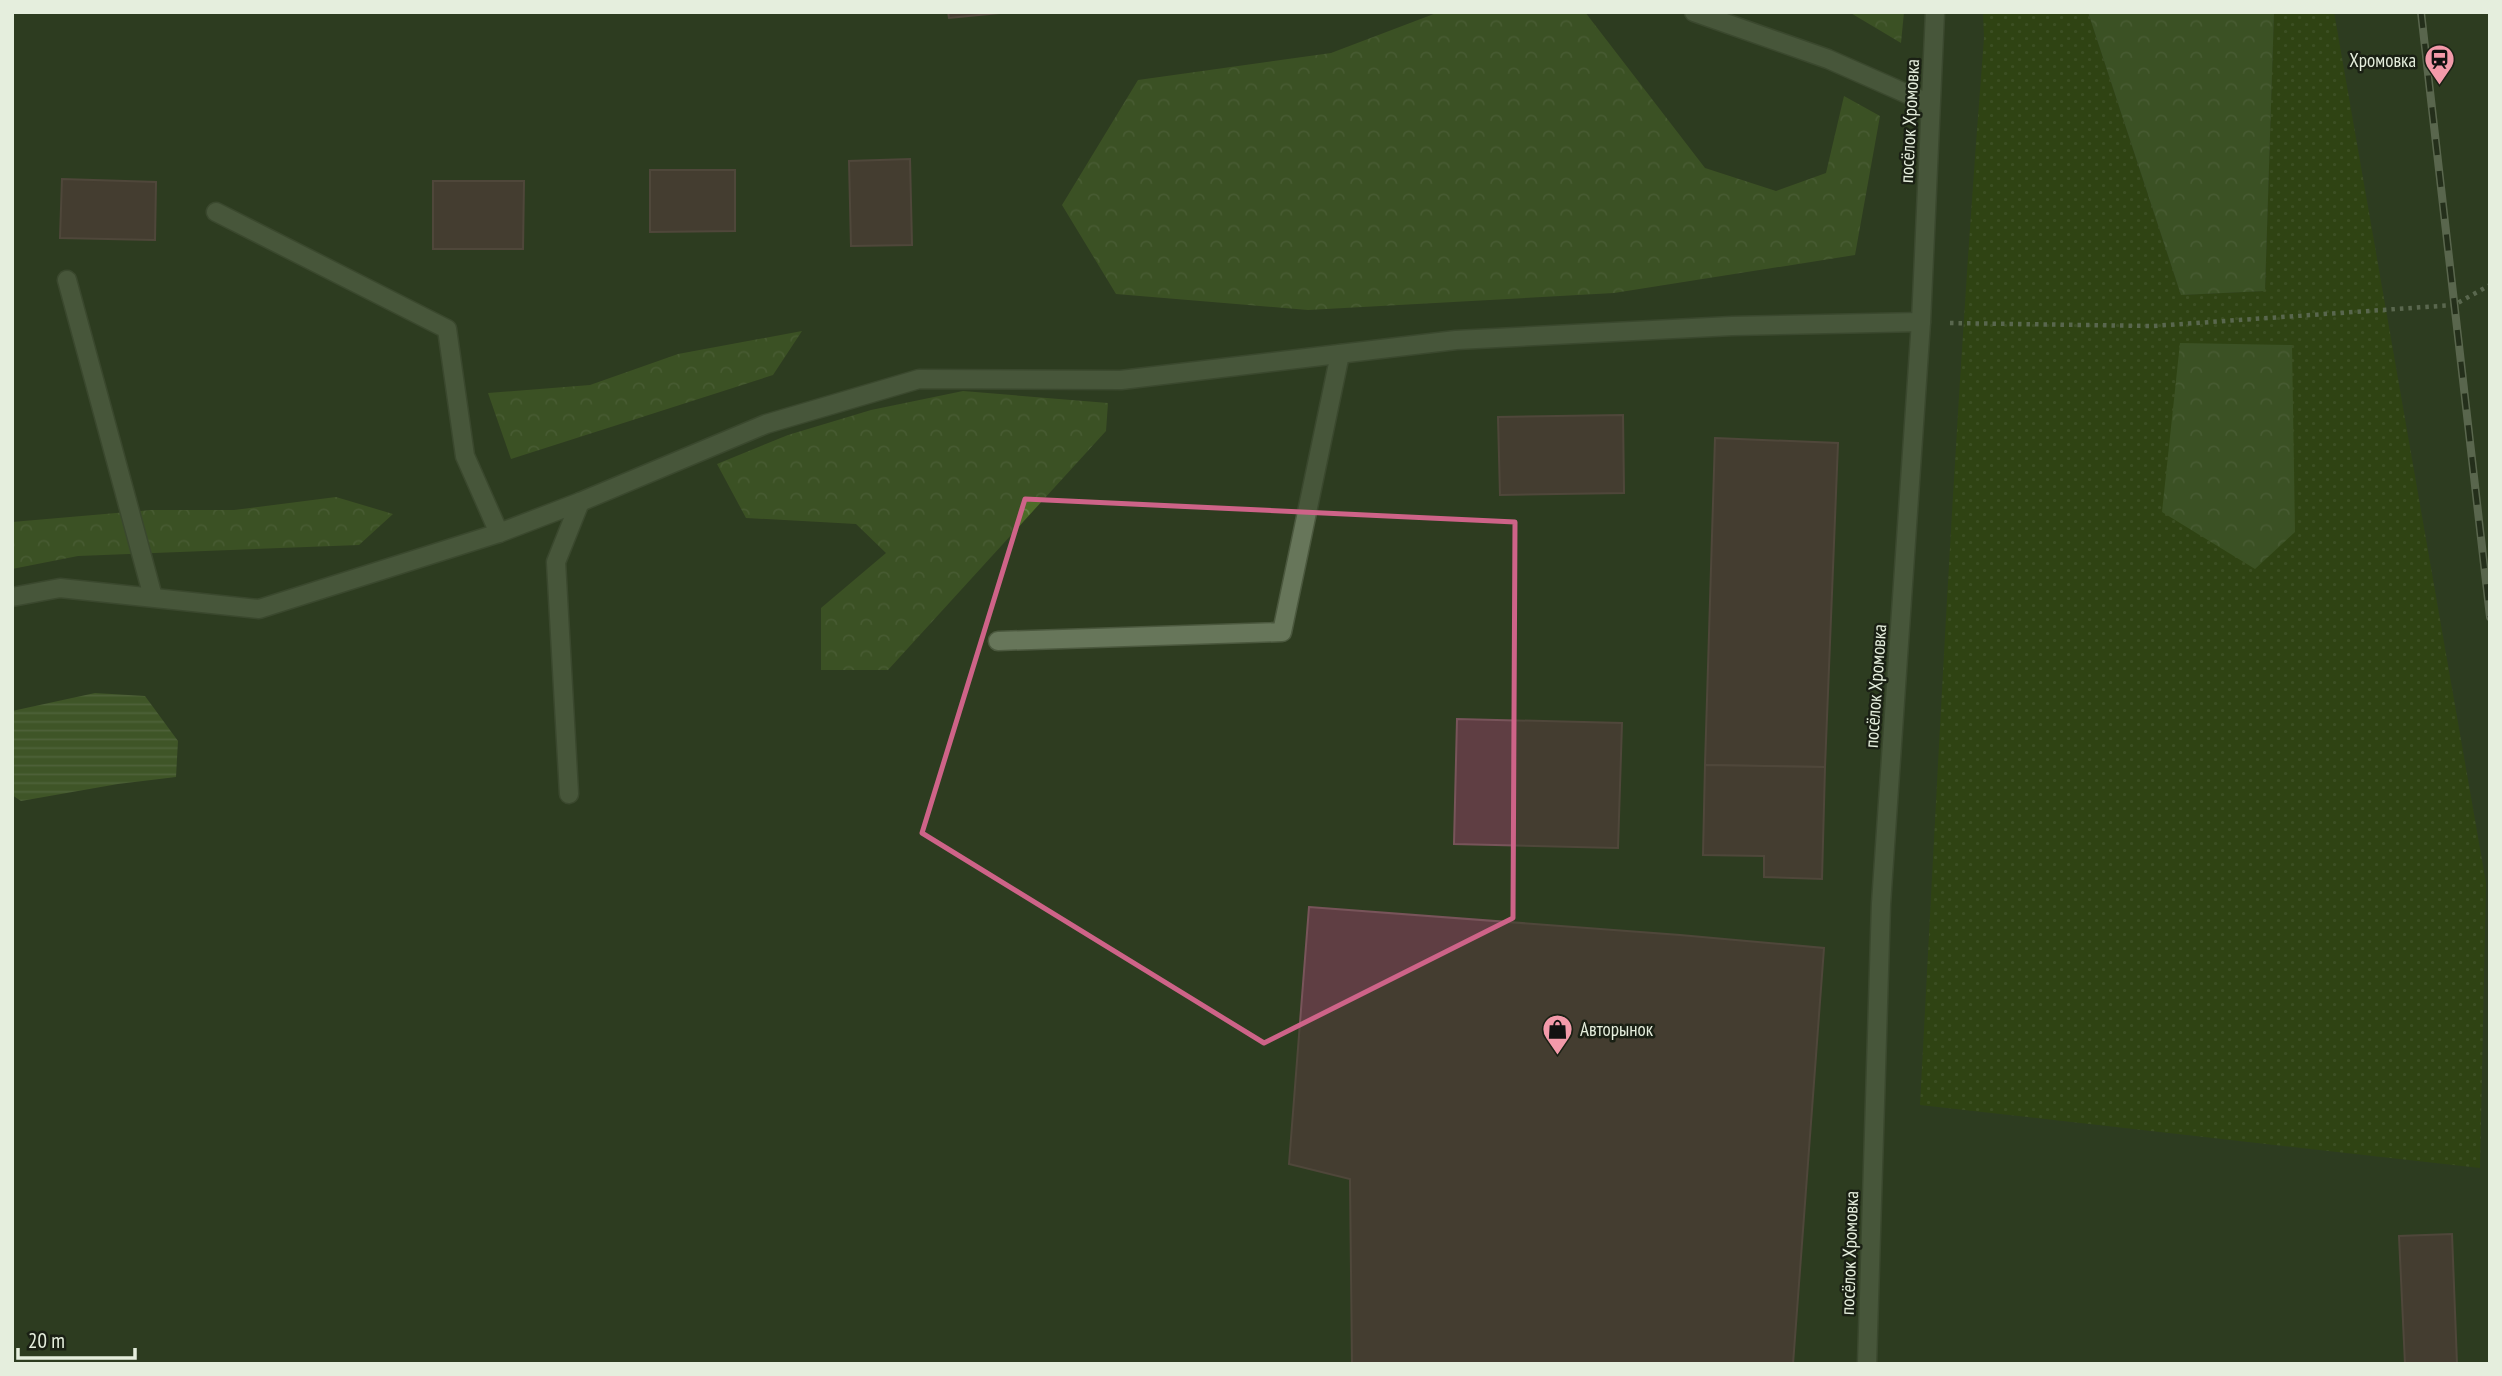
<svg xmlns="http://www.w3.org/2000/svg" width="2502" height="1376" viewBox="0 0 2502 1376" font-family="'PT Sans Narrow',sans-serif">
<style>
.grass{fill:url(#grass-dots)}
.forest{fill:url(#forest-crowns)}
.water{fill:url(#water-rules)}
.building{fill:#5f3e43;stroke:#78545a;stroke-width:2}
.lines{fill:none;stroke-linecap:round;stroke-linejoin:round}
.minor-casing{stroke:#4b583e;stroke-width:21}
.path{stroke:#8f9b85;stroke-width:4.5;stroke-dasharray:3.5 5;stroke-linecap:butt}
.minor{stroke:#67765a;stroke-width:18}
.rail-casing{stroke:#8e9983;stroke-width:8}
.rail{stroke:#1a2014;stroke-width:5;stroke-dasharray:16;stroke-linecap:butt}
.marked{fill:none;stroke:#ce6388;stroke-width:5;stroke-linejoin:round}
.labels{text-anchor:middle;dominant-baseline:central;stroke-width:5;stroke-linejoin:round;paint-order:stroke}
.poi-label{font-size:19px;fill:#e5eedd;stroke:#1a2014;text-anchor:end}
.street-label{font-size:19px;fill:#e5eedd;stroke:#1a2014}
</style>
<defs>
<pattern id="grass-dots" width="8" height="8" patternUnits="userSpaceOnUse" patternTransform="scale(1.75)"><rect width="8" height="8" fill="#314d03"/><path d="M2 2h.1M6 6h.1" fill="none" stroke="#4f6727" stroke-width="1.8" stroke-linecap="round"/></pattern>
<pattern id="forest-crowns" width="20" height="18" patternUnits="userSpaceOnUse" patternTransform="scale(1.75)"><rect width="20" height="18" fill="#4d6b28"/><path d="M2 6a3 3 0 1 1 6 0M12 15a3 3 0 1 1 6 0" fill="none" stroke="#668047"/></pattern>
<pattern id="water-rules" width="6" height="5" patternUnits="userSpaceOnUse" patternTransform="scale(1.75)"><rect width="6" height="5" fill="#557430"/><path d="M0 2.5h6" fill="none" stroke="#758f57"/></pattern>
</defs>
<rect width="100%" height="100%" fill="#2e3c20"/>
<path class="grass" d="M1983,12H2088L2181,295L2265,291L2274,12H2334L2486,883L2480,1168L1920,1105C1939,749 1956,393 1984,38Z"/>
<g class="forest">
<polygon points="1439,12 1585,12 1705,168 1776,191 1826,173 1844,96 1880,116 1855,255 1614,293 1308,310 1116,294 1062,205 1138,80 1331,53"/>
<polygon points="1849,12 1904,12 1901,43"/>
<polygon points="2088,12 2274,12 2265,291 2181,295"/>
<polygon points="802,331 773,375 511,459 488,393 590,385 678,354"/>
<polygon points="2180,343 2292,345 2295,532 2255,569 2162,512"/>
<polygon points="963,391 1108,403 1106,431 888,670 821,670 821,608 886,553 856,524 746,518 717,464 788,435 871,410"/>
<polygon points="336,497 393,514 359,545 78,556 12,569 12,522 151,510 234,510"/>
</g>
<polygon class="water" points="95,693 145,696 178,741 176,777 118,784 21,801 12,795 12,711"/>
<g class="building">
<polygon points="948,12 1010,12 949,18"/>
<polygon points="910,159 912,245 851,246 849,161"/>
<polygon points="650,170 735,170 735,231 650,232"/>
<polygon points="62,179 156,182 155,240 60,238"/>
<polygon points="433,181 524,181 523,249 433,249"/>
<polygon points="1623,415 1624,493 1500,495 1498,417"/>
<polygon points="1715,438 1838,443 1825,767 1705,765"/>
<polygon points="1457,719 1622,723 1618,848 1454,844"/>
<polygon points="1705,765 1825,767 1822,879 1764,877 1764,856 1703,855"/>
<polygon points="1309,907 1680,935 1824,948 1793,1364 1352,1364 1350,1179 1289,1164"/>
<polygon points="2452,1234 2457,1364 2405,1364 2399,1236"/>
</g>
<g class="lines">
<defs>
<g id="minor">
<polyline points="1694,12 1828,59 1930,104"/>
<polyline points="216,212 447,329 465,456 499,533"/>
<polyline points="67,280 153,597"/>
<polyline points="12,597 60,588 259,609 499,533 580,502 766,424 919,379 1121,380 1456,340 1732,326 1921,322"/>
<polyline points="998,641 1282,632 1340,354"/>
<polyline points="569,794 556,562 580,502"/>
<polyline points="1867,1364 1881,904 1921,322 1935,12"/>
</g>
</defs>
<use href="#minor" class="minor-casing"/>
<polyline class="path" points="1950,323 2153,326 2454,305 2490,285"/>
<use href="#minor" class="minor"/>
<defs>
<polyline id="rail" points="2421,12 2490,617"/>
</defs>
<use href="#rail" class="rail-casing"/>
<use href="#rail" class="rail"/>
</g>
<path d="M0 0H2502V1376H0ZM1025,499L1515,522L1513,918L1264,1043L922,833Z" fill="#2e3c20" fill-opacity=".55" fill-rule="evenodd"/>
<path class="marked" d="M1025,499L1515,522L1513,918L1264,1043L922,833Z"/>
<defs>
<symbol id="station-pin" viewBox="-11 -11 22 30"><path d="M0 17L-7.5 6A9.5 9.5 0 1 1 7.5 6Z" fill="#f39aaa" stroke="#1a2014"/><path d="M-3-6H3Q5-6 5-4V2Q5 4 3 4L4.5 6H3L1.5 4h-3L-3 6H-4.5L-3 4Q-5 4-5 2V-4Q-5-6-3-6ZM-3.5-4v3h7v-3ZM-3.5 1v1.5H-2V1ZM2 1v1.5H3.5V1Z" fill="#111"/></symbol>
<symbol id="shop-pin" viewBox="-11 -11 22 30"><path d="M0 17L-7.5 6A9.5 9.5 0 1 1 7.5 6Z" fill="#f39aaa" stroke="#1a2014"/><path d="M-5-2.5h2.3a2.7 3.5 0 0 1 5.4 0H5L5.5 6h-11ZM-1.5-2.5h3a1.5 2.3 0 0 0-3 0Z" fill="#111"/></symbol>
</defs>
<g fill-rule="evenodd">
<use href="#station-pin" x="2422" y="42" width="35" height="47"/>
<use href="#shop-pin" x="1540" y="1012" width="35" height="47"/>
</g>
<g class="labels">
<g class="poi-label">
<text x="2416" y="60">Хромовка</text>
<text x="1580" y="1029" text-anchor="start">Авторынок</text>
</g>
<g class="street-label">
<text transform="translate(1909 121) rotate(-87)">посёлок Хромовка</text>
<text transform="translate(1875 686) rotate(-86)">посёлок Хромовка</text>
<text transform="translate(1849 1253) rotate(-88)">посёлок Хромовка</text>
</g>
</g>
<rect width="2502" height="1376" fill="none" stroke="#e5eedd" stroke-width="28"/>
<path d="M18 1348v10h117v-10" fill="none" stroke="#e5eedd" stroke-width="3.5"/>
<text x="28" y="1348" font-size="21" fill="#e5eedd" stroke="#1a2014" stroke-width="5" paint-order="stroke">20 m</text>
</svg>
